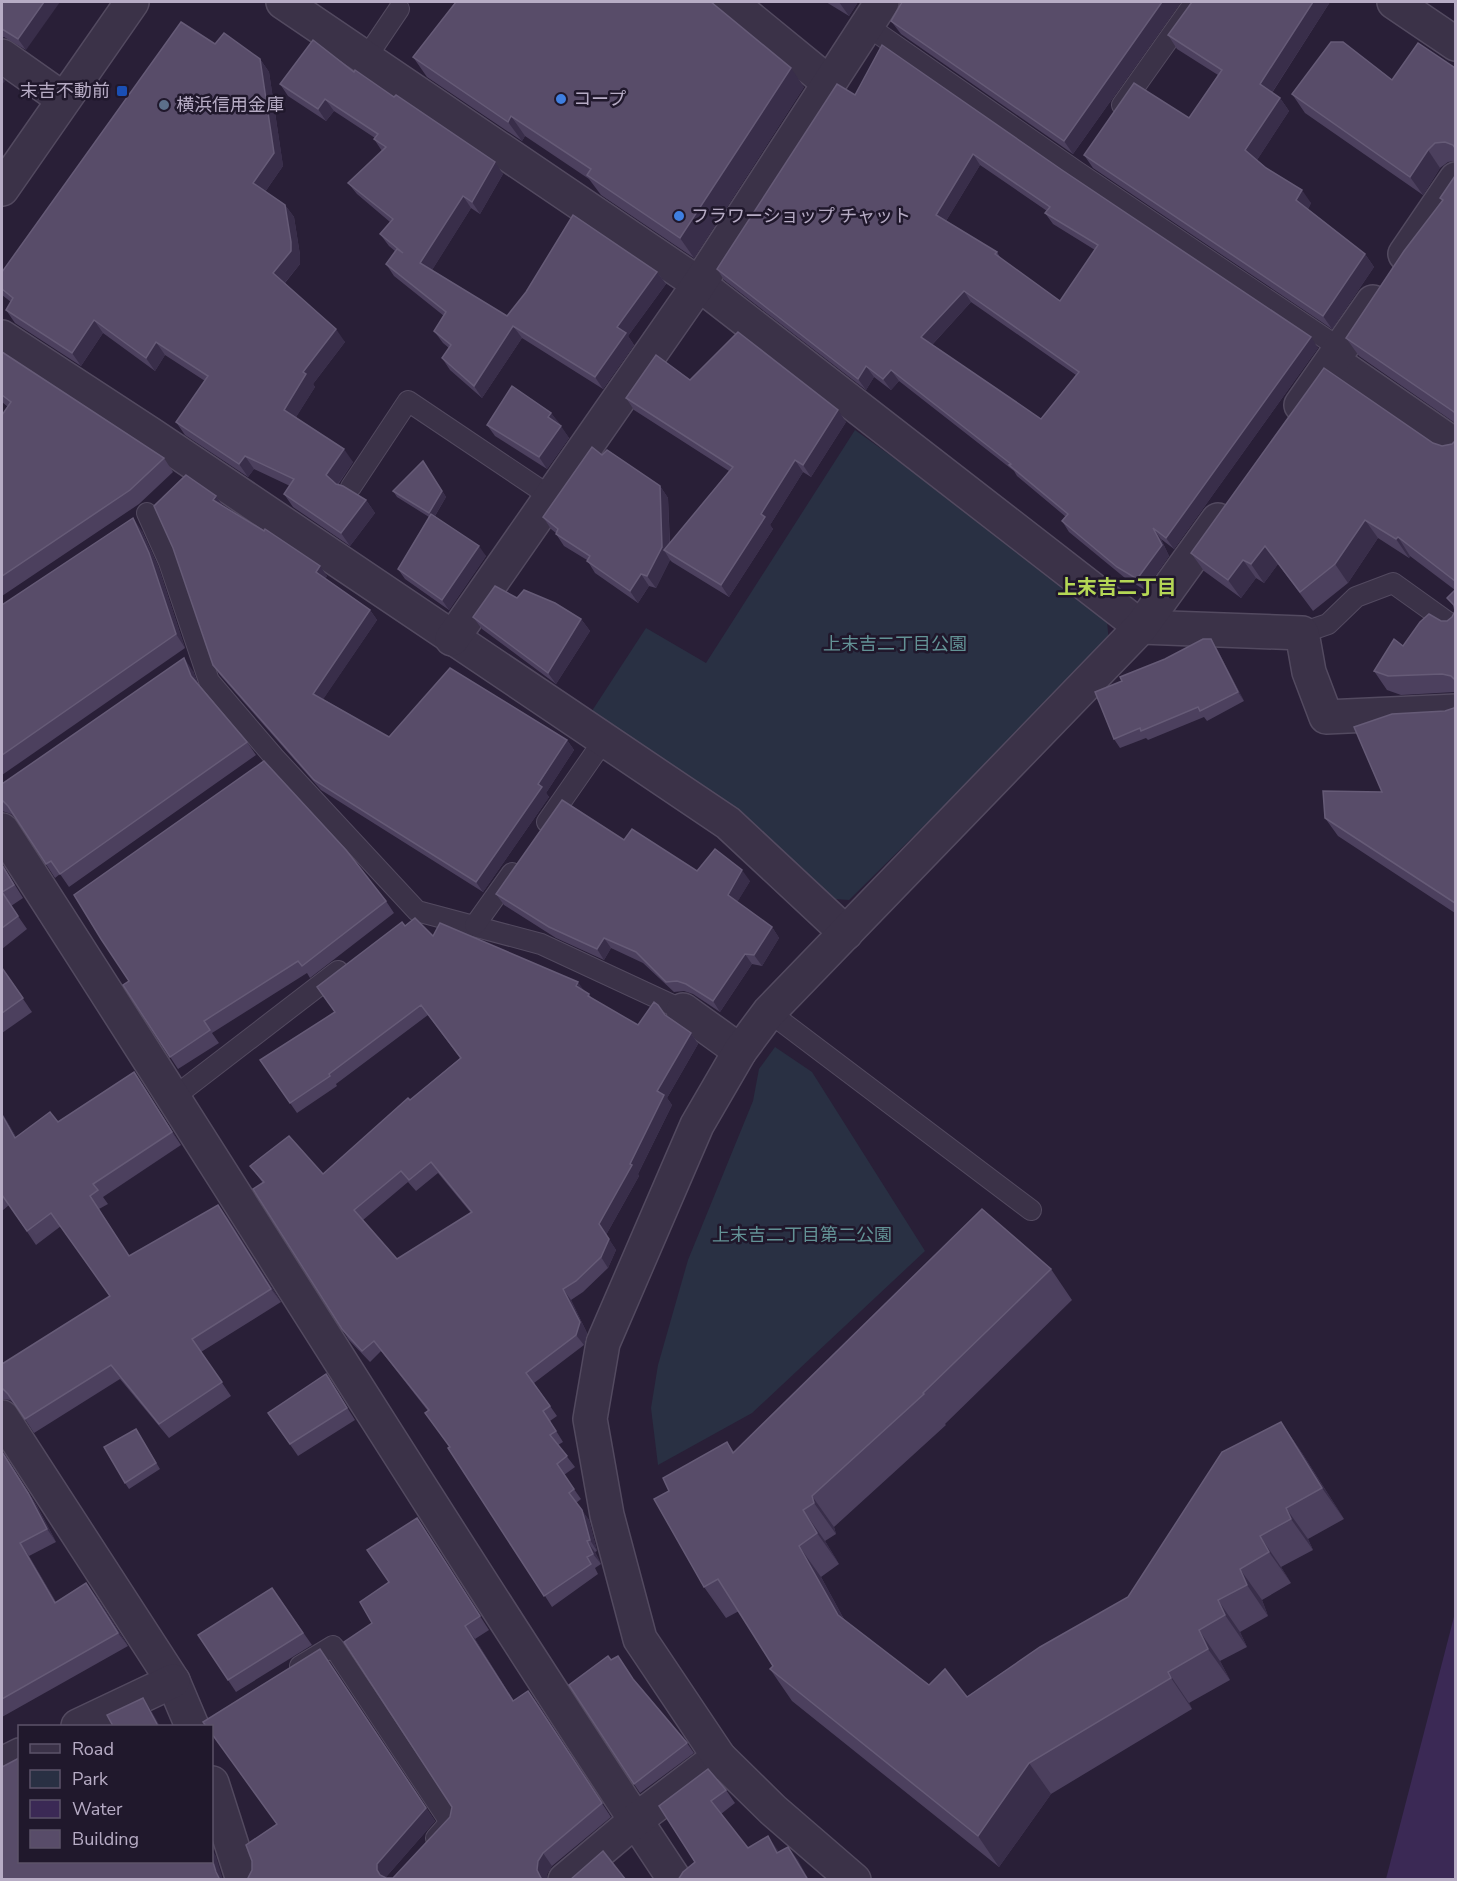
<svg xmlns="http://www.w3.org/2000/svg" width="1457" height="1881" viewBox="0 0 1457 1881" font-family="'Nunito Sans','Noto Sans JP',sans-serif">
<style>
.green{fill:#293043}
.water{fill:#3b2955}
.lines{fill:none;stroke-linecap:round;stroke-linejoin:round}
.service-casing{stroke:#534a60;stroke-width:22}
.minor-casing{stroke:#534a60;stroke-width:36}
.tertiary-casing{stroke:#534a60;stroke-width:36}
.service{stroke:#3b3248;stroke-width:20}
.minor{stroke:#3b3248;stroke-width:33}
.tertiary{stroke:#3b3248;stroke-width:33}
.wall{fill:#4c405e;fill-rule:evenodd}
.shaded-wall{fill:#392e4a}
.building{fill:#584c69;stroke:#665b77;stroke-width:1.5;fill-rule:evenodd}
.transit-dot{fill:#1a4fb4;stroke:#20182c;stroke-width:2}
.shop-dot{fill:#3f7fe0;stroke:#20182c;stroke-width:2}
.service-dot{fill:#5c6f8a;stroke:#20182c;stroke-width:2}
.labels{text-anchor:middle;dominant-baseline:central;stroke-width:5;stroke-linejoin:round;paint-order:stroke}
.poi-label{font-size:18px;fill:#b7acc5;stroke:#20182c;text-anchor:start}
.park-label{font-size:18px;fill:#639396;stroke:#20182c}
.neighbourhood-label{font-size:20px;font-weight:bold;fill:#b5d755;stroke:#20182c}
</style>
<rect width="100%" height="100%" fill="#291f37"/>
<g class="green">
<polygon points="855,430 1106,610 1109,643 849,900 821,898 590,714 646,628 706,663"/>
<polygon points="775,1047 812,1072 925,1251 752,1413 658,1465 651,1408 658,1365 688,1260 753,1101 759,1069"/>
</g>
<polygon class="water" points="1455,1613 1455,1879 1386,1879"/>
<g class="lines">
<defs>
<g id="service">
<polyline points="866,25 1076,171 1341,349"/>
<polyline points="366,58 399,9"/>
<polyline points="1122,105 1195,2"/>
<polyline points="351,487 408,401 551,497"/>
<polyline points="147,513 169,562 209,681 274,757 417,911 541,944 683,1010"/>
<polyline points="1302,633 1328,624 1356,597 1393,583 1456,628"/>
<polyline points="547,822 604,740"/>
<polyline points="475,925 512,873"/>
<polyline points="769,1012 1031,1210"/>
<polyline points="174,1097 338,971"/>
<polyline points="300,1666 333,1646 450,1822 436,1838"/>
</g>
<g id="minor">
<polyline points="283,2 699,284 1141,627 1302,633 1309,672 1326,717 1456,711"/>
<polyline points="730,2 829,83"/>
<polyline points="1394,2 1456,44"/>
<polyline points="2,56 63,99"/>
<polyline points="1405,254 1456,179"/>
<polyline points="2,337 152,435 728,823 846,933"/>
<polyline points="1333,361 1456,446"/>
<polyline points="1301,405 1373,302"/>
<polyline points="452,639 699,284 882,2"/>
<path d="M2,830C228,1179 445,1533 675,1880"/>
<polyline points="683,1010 740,1051"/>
<polyline points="2,1417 173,1681 192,1726"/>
<polyline points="78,1726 173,1681"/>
<polyline points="2,1764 20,1755"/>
<polyline points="212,1783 243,1880"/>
<polyline points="565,1880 636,1820 719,1757"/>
<polyline points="854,1880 773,1810 719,1757 640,1639 607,1515 590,1419 603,1343 697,1125 740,1051 769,1012 1141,627 1218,520"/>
</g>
<polyline id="tertiary" points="2,189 132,2"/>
</defs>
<use href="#service" class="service-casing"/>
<use href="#minor" class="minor-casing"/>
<use href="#tertiary" class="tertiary-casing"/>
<use href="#service" class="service"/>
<use href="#minor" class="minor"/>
<use href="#tertiary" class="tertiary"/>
</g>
<g class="wall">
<polygon points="2,2 26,50 4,37 2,38"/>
<polygon points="826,2 858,2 849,16"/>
<polygon points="1181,2 1073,154 901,34 891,21"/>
<polygon points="1192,2 1330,2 1272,93 1280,98 1289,111 1257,160 1311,203 1308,209 1365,254 1374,267 1332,329 1093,168 1084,155 1189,118 1218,75 1177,49 1168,35"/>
<polygon points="215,44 260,59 269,72 283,166 265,192 285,205 294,217 300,255 300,264 285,283 345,342 313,384 315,387 296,417 353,462 338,485 366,500 375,513 350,546 293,507 284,494 290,486 254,469 248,477 185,435 176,422 205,381 165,355 155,371 103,333 81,366 15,323 6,310 11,302 2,295 2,272"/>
<path d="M882,45L1318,348L1174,549L1161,539L1169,556L1145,590L1125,578L1069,532L1062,521L1066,517L1017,476L1014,471L899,381L891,390L874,377L866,390L724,280L717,269L855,95ZM980,165L1047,211L1045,213L1053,224L1095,250L1060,301L1001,259L997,252L946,221ZM971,302L1076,375L1041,419L932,345Z"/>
<polygon points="413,57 804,87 694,258 601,195 589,179 525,136 522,141 427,77"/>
<polygon points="1455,68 1455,161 1448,162 1440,168 1423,195 1305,113 1292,94 1392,80"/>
<polygon points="354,72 503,174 480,214 471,208 432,270 507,316 657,272 666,284 628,336 634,345 603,389 522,338 482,398 450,370 442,358 449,348 443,343 434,331 444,316 394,276 386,264 395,251 389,246 380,234 390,222 357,194 348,183 382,151 374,139 375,138 334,111 326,121 288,96 280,84"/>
<polygon points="1455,176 1455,423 1359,356 1346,338 1442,200 1440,198"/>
<polygon points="2,352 164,458 173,472 139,504 2,596 2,415 8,407 2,402"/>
<polygon points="690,380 846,422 811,477 803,472 770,525 773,529 729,597 672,562 670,560 656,588 649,586 638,603 595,573 587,560 564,546 556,534 556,533 551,529 543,517 602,455 660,486 668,498 670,543 729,471 634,410 626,398"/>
<polygon points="551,413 569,438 547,469 495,436 487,425"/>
<polygon points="1455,441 1455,590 1410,556 1409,558 1378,538 1348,583 1313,611 1278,564 1264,583 1256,578 1241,598 1204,571 1191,553 1433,443 1442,446 1452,444"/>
<polygon points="427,467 446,497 435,516 486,556 449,610 405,579 398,569 429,517 397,497 393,491"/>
<polygon points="216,496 223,506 327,576 325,579 370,610 377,620 323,699 389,737 567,740 574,750 546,793 549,797 483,892 321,790 220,675 213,665"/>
<polygon points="142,531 158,566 185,648 2,775 2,605"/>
<polygon points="1455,590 1455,692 1401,695 1387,690 1374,671 1403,646 1441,621 1447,621 1452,617 1455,611 1455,608 1447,598"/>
<polygon points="517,598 581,619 590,631 556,684 482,629 473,617"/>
<polygon points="1211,639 1217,649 1244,701 1207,721 1204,717 1148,740 1146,738 1120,748 1114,739 1122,681 1165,659"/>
<polygon points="193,671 198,684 247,742 256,755 69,887 60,874 55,878 16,818 11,814 2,811 2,784"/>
<polygon points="1455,706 1455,913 1338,836 1325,818 1382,792 1445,711 1454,708"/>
<polygon points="624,840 697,871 750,881 737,902 772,927 779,938 762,966 752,964 720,1012 693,994 684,991 674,992 643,963 611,948 604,960 556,938 504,905 496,894"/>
<polygon points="2,864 23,898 11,906 27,929 2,949"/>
<polygon points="386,901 394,913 310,978 307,973 212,1033 219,1043 178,1069 123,985"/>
<path d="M405,926L585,992L589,994L592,999L638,1025L666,1015L691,1033L698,1044L667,1098L672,1105L638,1174L639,1176L606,1235L616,1250L608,1268L583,1292L571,1300L587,1333L584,1345L534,1383L557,1416L550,1421L563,1442L558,1445L575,1467L564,1475L581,1499L576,1503L589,1520L597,1551L595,1552L601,1564L595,1568L598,1574L552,1607L450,1447L428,1411L381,1351L370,1362L349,1340L342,1329L263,1183L250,1166L323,1174L410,1100L460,1058L428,1015L336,1084L337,1086L297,1113L260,1060L335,1013ZM438,1173L471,1213L397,1259L363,1220L408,1182L416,1191Z"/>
<polygon points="2,968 32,1012 2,1033"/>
<polygon points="134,1072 181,1145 103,1197 108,1204 99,1209 129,1256 218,1205 281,1302 201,1352 231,1396 169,1438 120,1379 34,1433 16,1405 10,1400 2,1399 2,1364 110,1296 61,1226 36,1245 9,1205 2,1211 2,1113 16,1137 58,1122"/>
<polygon points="1051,1269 1072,1300 945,1424 946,1425 834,1527 836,1534 825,1541 839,1564 821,1577 845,1621 929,1685 967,1697 1128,1597 1281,1422 1302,1453 1344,1519 1308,1539 1313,1550 1281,1567 1291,1583 1262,1600 1268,1616 1240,1632 1247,1647 1220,1661 1230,1680 1189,1703 1192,1709 1051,1794 999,1867 792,1701 770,1669 773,1666 739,1611 726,1618 704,1587 669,1491 727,1442 734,1452"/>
<polygon points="326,1374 355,1420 298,1456 268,1413"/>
<polygon points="136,1429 160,1469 129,1489 125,1483"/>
<polygon points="2,1451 37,1506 56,1542 29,1556 56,1602 96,1596 128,1646 2,1717"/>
<polygon points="417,1518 489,1630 475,1639 514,1701 528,1691 611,1817 552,1866 547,1874 547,1880 247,1880 277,1824 329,1663 435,1821 386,1877 386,1878 393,1878 450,1817 452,1807 372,1623"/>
<polygon points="272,1588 312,1645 236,1692 228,1680"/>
<polygon points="611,1660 635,1681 687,1743 694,1753 640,1793 634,1784"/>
<polygon points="726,1790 735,1803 721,1814 748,1848 777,1849 778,1852 798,1860 695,1862 659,1806"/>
</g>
<g class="shaded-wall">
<polygon points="44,2 60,2 26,50 18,39"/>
<polygon points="839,2 858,2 849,16"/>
<polygon points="1162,2 1181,2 1073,154 1064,141"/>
<polygon points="1313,2 1330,2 1269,97 1260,84"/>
<polygon points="260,59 269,72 283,166 262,196 253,183"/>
<polygon points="791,68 804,87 694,258 680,238"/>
<polygon points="2,76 5,81 2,85"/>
<polygon points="1280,98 1289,111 1255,163 1245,150"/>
<polygon points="325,99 334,111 326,121 318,109"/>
<polygon points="511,116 525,136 522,141 508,122"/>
<polygon points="1428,150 1440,168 1423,195 1410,177"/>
<polygon points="973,154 980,165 943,226 936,215"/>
<polygon points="495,162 503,174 480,214 472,202"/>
<polygon points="1302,190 1311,203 1306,213 1296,200"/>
<polygon points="463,196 471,208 429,275 420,263"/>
<polygon points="285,205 294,217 300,255 300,264 282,286 273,273"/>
<polygon points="1365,254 1374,267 1332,329 1323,316"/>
<polygon points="657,272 666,284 628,336 634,345 603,389 595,377 617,327"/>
<polygon points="964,291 971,302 929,348 921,337"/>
<polygon points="94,320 103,333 81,366 72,353"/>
<polygon points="513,326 522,338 482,398 474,386"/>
<polygon points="336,329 345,342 313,384 315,387 293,422 284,410 303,372"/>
<polygon points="1311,337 1318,348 1174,549 1166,538"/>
<polygon points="156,342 165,355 155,371 146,358"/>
<polygon points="866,366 874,377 866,390 858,379"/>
<polygon points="891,370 899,381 891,390 883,379"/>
<polygon points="838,410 846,422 811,477 803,465"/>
<polygon points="551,413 560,424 556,429 548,417"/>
<polygon points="561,426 569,438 547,469 539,457"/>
<polygon points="344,449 353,462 335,488 326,475"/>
<polygon points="245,456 254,469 248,477 239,464"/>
<polygon points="795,460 803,472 770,525 773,529 729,597 721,585 761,514"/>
<polygon points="427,467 446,497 433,519 429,513"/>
<polygon points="660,486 668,498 670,554 665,551 662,547"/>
<polygon points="216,496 223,506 220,510 213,500"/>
<polygon points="366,500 375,513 350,546 341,533"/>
<polygon points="133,518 142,531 158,566 185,648 176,634"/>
<polygon points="1365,520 1378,538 1348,583 1335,564"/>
<polygon points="1153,528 1161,539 1169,556 1145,590 1137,579"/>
<polygon points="1398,537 1410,556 1409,558 1396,539"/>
<polygon points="479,546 486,556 449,610 442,600"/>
<polygon points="1265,546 1278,564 1264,583 1251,564"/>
<polygon points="662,547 670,560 656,588 647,576"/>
<polygon points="1243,560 1256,578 1241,598 1228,580"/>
<polygon points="320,566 327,576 323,582 316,572"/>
<polygon points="641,574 649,586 638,603 630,591"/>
<polygon points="370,610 377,620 320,704 313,694"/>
<polygon points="581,619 590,631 556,684 548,673"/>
<polygon points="1211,639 1217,649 1244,701 1238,692"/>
<polygon points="184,658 193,671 200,689 191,676"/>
<polygon points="567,740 574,750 546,793 549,797 483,892 476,882"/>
<polygon points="742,870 750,881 735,906 728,895"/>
<polygon points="772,927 779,938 762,966 754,955"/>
<polygon points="604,938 611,948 604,960 597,949"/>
<polygon points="745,954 752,964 720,1012 713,1001"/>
<polygon points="578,982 585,992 576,986"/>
<polygon points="691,1033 698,1044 667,1098 672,1105 638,1174 639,1176 606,1235 599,1224 630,1164 657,1091"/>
<polygon points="134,1072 143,1085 181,1145 172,1132"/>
<polygon points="2,1113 7,1121 24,1151 15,1138"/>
<polygon points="218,1205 228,1218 281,1302 271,1289"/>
<polygon points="609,1239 616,1250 608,1268 601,1257"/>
<polygon points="563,1289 571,1300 587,1333 584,1345 576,1335"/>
<polygon points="1281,1422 1302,1453 1344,1519 1322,1488"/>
<polygon points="2,1451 37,1506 56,1542 47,1529"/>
<polygon points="812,1496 834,1527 836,1534 814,1503"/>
<polygon points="1286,1508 1308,1539 1313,1550 1291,1519"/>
<polygon points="582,1510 589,1520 597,1551 590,1540"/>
<polygon points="803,1510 825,1541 839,1564 817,1533"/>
<polygon points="417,1518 426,1531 489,1630"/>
<polygon points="1260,1536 1281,1567 1291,1583 1269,1552"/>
<polygon points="587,1541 595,1552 601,1564 593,1554"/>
<polygon points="20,1543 29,1556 64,1616 55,1603"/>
<polygon points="799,1546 821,1577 859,1647 838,1615"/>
<polygon points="1240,1569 1262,1600 1268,1616 1247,1585"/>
<polygon points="86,1583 96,1596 128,1646 118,1633"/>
<polygon points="1218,1600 1240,1632 1247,1647 1225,1615"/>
<polygon points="465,1626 475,1639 522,1715 513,1701"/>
<polygon points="1199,1630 1220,1661 1230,1680 1208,1649"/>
<polygon points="329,1663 435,1821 386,1877 386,1880 383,1880 377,1870"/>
<polygon points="1168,1672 1189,1703 1192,1709 1171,1678"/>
<polygon points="528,1691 538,1704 611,1817 602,1803"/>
<polygon points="143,1698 152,1712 160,1726 158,1726"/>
<polygon points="1029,1763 1051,1794 999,1867 978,1836"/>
<polygon points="768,1836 777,1849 786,1866 777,1853"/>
<polygon points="788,1847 798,1860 809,1880 808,1880"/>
<polygon points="212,1850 216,1856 223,1880 220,1880 216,1872 212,1859"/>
<polygon points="543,1853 552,1866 547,1874 547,1880 542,1880 537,1870 538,1861"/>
</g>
<g class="building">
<polygon points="2,2 44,2 18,39 2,29"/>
<polygon points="456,2 711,2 791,68 680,238 587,175 591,169 511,116 508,122 413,57"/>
<polygon points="902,2 1162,2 1064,141 891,21"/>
<polygon points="1192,2 1313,2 1260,84 1280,98 1245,150 1266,168 1302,190 1296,200 1365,254 1323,316 1084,155 1134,83 1189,118 1222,70 1168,35"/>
<polygon points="181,22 215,44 224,33 260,59 274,153 253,183 285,205 291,242 291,251 273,273 336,329 303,372 306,374 284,410 344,449 326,475 336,484 343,486 366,500 341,533 284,494 294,479 245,456 239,464 176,422 208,376 156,342 146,358 94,320 72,353 6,310 13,298 2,289 2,272"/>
<polygon points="313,40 354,72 355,70 394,97 396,95 495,162 472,202 463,196 420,263 507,316 526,292 573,215 657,272 617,327 626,333 595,377 513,326 474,386 442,358 451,345 434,331 446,312 386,264 397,249 403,253 380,234 393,219 348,183 386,147 374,139 378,134 325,99 318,109 280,84"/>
<polygon points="1331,42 1343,42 1392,80 1418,43 1455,68 1455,148 1453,145 1445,142 1435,143 1428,150 1410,177 1292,94"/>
<path d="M882,45L1062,170L1311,337L1166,538L1153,528L1162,545L1137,579L1117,567L1062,521L1068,514L1009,465L1011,464L891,370L883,379L866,366L858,379L717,269L837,84L855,95ZM973,154L1050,207L1045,213L1098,245L1060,301L995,254L997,252L936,215ZM964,291L1079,372L1041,419L921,337Z"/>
<polygon points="1455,176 1455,414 1454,412 1346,338 1404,251 1443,200 1440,198"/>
<polygon points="738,332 838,410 803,465 795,460 761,514 765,517 721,585 664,550 733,467 626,398 656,355 690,380"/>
<polygon points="2,352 164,458 130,490 2,576 2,415 11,402 2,395"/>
<polygon points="1324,368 1433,443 1442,446 1452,444 1455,441 1455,581 1398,537 1396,539 1365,520 1335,564 1300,592 1265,546 1251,564 1243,560 1228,580 1191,553"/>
<polygon points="512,386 551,413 548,417 561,426 539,457 487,425"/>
<polygon points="592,447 602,455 607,450 660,486 662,547 647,576 641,574 630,591 587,561 590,556 556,534 558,529 543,517"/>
<polygon points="423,461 442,491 429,513 393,491"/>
<polygon points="186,475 216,496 213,500 264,531 265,529 320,566 316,572 370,610 313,694 389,737 450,668 567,740 538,784 542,787 476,882 314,780 213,665 173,548 154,506"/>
<polygon points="431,514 479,546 442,600 398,569"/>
<polygon points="133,518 149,553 176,634 2,755 2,605"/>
<polygon points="495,586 517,598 524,590 555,603 581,619 548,673 473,617"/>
<polygon points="1455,590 1455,680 1451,676 1442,674 1388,676 1374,671 1394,639 1403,646 1420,622 1429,614 1441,621 1447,621 1452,617 1455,611 1454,605 1447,598"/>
<polygon points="1203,639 1211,639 1238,692 1200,711 1198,707 1141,731 1140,728 1114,739 1095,692 1122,681 1120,677 1165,659"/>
<polygon points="184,658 191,676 247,742 60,874 51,861 46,864 8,806 2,800 2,784"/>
<polygon points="1455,706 1455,903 1325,818 1323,791 1382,792 1354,727 1392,714 1445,711 1454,708"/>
<polygon points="264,761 346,850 386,901 302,966 298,961 204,1021 210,1030 170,1057 123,985 129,981 101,939 74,895"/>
<polygon points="562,800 624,840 632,829 697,871 715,849 742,870 728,895 772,927 754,955 745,954 713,1001 686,984 677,981 666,982 636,952 604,938 597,949 549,927 496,894"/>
<polygon points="2,865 14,885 2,892 18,916 2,928"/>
<path d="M415,918L433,936L440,923L578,982L576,986L589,994L588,996L638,1025L654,1002L658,1005L665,1015L691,1033L657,1091L664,1095L630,1164L632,1165L599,1224L609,1239L601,1257L576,1281L563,1289L580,1322L576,1335L526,1373L550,1406L543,1411L556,1431L550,1435L567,1456L557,1464L574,1489L569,1493L582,1510L590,1540L587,1541L593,1554L587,1557L591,1564L544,1596L448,1448L450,1447L425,1413L429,1410L374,1341L362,1351L342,1329L253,1189L264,1182L250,1166L289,1136L323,1174L408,1098L410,1100L461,1058L421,1005L329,1074L330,1076L290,1103L260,1060L335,1012L317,987L402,922L405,926ZM431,1162L472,1212L397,1259L354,1210L401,1171L409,1180Z"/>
<polygon points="2,968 23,998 2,1013"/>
<polygon points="134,1072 172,1132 93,1184 98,1190 90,1196 129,1256 218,1205 271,1289 192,1339 222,1382 159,1424 111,1365 25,1419 8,1394 2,1388 2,1364 110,1296 51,1213 27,1231 2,1195 2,1115 15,1138 50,1112 58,1122"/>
<polygon points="982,1209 1051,1269 923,1393 924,1394 812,1496 814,1503 803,1510 817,1533 799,1546 838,1615 929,1685 945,1669 967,1697 1040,1647 1128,1597 1222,1452 1281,1422 1322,1488 1286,1508 1291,1519 1260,1536 1269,1552 1240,1569 1247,1585 1218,1600 1225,1615 1199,1630 1208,1649 1168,1672 1171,1678 1029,1763 978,1836 770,1669 773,1666 718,1579 704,1587 654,1499 669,1491 663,1478 727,1442 733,1453"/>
<polygon points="326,1374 347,1408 290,1444 268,1413"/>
<polygon points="136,1429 156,1463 125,1483 104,1447"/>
<polygon points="2,1452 28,1493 47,1529 20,1543 55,1603 86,1583 118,1633 2,1699"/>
<polygon points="417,1518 480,1616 465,1626 513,1701 528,1691 602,1803 543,1853 538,1861 537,1870 542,1880 247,1880 252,1870 252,1861 246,1845 277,1824 212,1734 212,1726 206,1726 203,1722 320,1649 426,1808 377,1864 377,1870 380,1875 386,1878 393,1878 450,1817 452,1807 344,1642 372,1623 360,1602 389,1582 367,1550"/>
<polygon points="272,1588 303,1633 228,1680 198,1635"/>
<polygon points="608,1656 611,1660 618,1656 633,1679 687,1743 634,1784 569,1685"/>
<polygon points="143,1698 158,1726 113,1726 107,1715"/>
<polygon points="19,1758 20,1862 212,1862 212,1859 216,1872 220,1880 2,1880 2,1767"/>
<polygon points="708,1769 726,1790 711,1801 748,1848 768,1836 777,1853 788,1847 808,1880 678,1880 683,1872 695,1862 659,1806"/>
<polygon points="603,1851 626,1880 570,1880"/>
</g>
<rect class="transit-dot" x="116" y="85" width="12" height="12" rx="3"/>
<g class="shop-dot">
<circle cx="561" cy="99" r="6"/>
<circle cx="679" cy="216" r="6"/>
</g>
<circle class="service-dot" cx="164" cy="105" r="6"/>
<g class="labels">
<g class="poi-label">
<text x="110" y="91" text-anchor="end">末吉不動前</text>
<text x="573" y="99">コープ</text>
<text x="176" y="105">横浜信用金庫</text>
<text x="691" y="216">フラワーショップ チャット</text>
</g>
<g class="park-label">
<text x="895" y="644">上末吉二丁目公園</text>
<text x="802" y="1235">上末吉二丁目第二公園</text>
</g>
<g class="neighbourhood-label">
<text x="1117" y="587">上末吉二丁目</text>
</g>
</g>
<rect width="1457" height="1881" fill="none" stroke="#b7acc5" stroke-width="6"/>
<rect x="18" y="1725" width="195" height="138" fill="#20182c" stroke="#5c5369" stroke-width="1.5"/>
<rect x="30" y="1744" width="30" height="9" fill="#3b3248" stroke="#5c5369" stroke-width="1.5"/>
<text x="72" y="1755" font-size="18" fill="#b7acc5">Road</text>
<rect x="30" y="1770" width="30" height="18" fill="#293043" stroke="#5c5369" stroke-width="1.5"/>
<text x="72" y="1785" font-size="18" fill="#b7acc5">Park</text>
<rect x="30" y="1800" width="30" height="18" fill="#3b2955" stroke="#5c5369" stroke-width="1.5"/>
<text x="72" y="1815" font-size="18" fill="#b7acc5">Water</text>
<rect x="30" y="1830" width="30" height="18" fill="#584c69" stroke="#5c5369" stroke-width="1.5"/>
<text x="72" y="1845" font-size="18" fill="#b7acc5">Building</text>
</svg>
